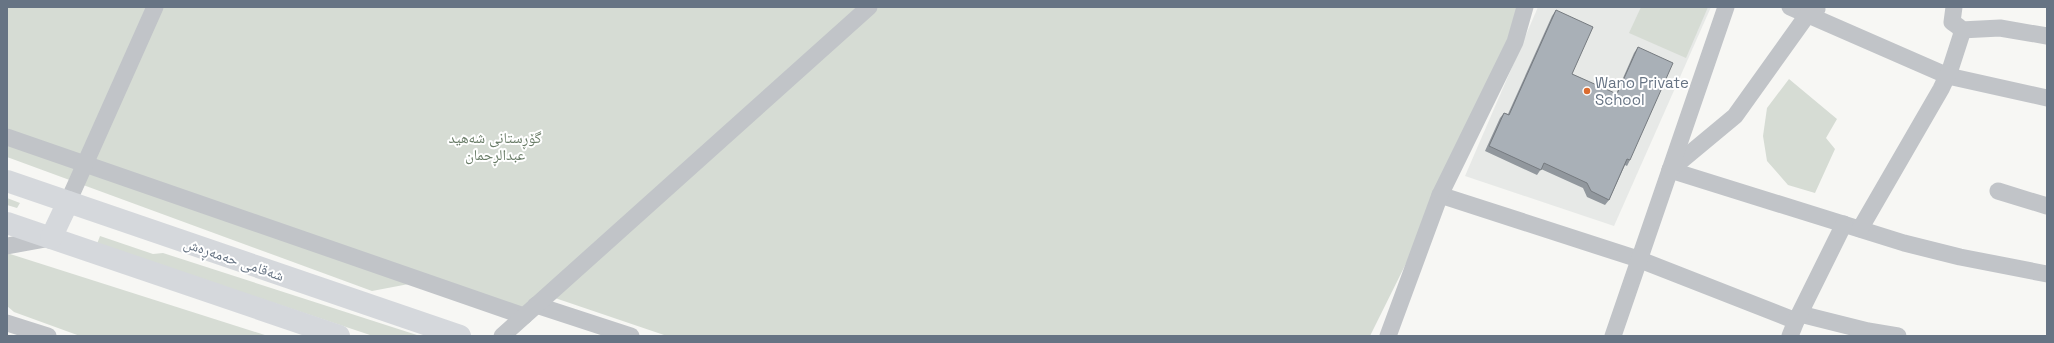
<svg xmlns="http://www.w3.org/2000/svg" width="2054" height="343" viewBox="0 0 2054 343" font-family="'Space Grotesk','Noto Naskh Arabic',sans-serif">
<style>
.built{fill:#e7e9e7}
.green{fill:#d6dcd4}
.lines{fill:none;stroke-linecap:round;stroke-linejoin:round}
.street{stroke:#c1c4c8;stroke-width:17}
.highway{stroke:#d5d8dc;stroke-width:22}
.wall{fill:#91979d}
.building{fill:#a9b0b7;stroke:#767b80}
.poi-dot{fill:#db6c30;stroke:#fff;stroke-width:1.5}
.labels{text-anchor:middle;dominant-baseline:central;stroke-width:4;stroke-linejoin:round;paint-order:stroke}
.poi-label{font-size:15px;fill:#677484;stroke:#fff;text-anchor:start}
.park-label{font-size:15px;fill:#687b66;stroke:#fff}
.street-label{font-size:15px;fill:#677484;stroke:#fff}
</style>
<rect width="100%" height="100%" fill="#f7f7f4"/>
<polygon class="built" points="1538,7 1711,7 1614,226 1465,176"/>
<g class="green">
<polygon points="7,7 1530,7 1440,195 1370,336 667,336 555,298 520,310 435,279 372,291 7,157"/>
<polygon points="1641,7 1708,7 1686,58 1629,33"/>
<polygon points="1789,79 1837,119 1826,138 1835,149 1815,193 1788,185 1767,161 1763,136 1767,108"/>
<polygon points="7,198 20,203 17,208 7,205"/>
<polygon points="100,236 153,254 163,253 420,336 373,336 97,244"/>
<polygon points="7,253 268,336 80,336 14,312 7,306"/>
</g>
<g class="lines">
<g class="street">
<polyline points="1790,7 1948,76 2047,98"/>
<polyline points="1961,30 2000,28 2047,36"/>
<polyline points="7,137 524,316"/>
<polyline points="1670,170 1904,243 1960,257 2047,274"/>
<polyline points="1670,170 1735,116 1808,14 1817,9"/>
<polyline points="1998,191 2047,206"/>
<polyline points="1440,195 1638,259 1796,321"/>
<polyline points="68,202 155,7"/>
<polyline points="1860,229 1941,89 1950,70 1962,33 1959,27 1952,22 1954,7"/>
<polyline points="7,246 51,238"/>
<polyline points="536,305 631,336"/>
<polyline points="1800,314 1868,331 1898,336"/>
<polyline points="7,323 48,336"/>
<polyline points="502,336 869,7"/>
<polyline points="1388,336 1440,195 1515,42 1525,7"/>
<polyline points="1613,336 1726,7"/>
<polyline points="1790,336 1796,321 1844,224"/>
</g>
<g class="highway">
<polyline points="7,181 460,336"/>
<polyline points="7,223 339,336"/>
<polyline points="51,238 68,202"/>
</g>
</g>
<polygon class="wall" points="1556,10 1572,74 1616,94 1634,53 1638,47 1630,160 1627,166 1625,165 1609,200 1605,205 1587,197 1583,188 1541,169 1537,175 1485,151 1500,118 1504,113 1508,114 1552,16"/>
<polygon class="building" points="1556,10 1593,27 1572,74 1617,94 1638,47 1673,63 1630,160 1627,159 1609,200 1591,191 1587,183 1544,163 1541,170 1489,146 1504,113 1509,115"/>
<circle class="poi-dot" cx="1587" cy="91" r="4"/>
<g class="labels">
<g class="poi-label">
<text x="1595" y="82">Wano Private<tspan x="1595" dy="17">School</tspan></text>
</g>
<g class="park-label">
<text x="495" y="137">گۆڕستانی شەهید<tspan x="495" dy="17">عبدالڕحمان</tspan></text>
</g>
<g class="street-label">
<text transform="translate(234 259) rotate(19)">شەقامی حەمەڕەش</text>
</g>
</g>
<rect width="2054" height="343" fill="none" stroke="#677484" stroke-width="16"/>
</svg>
